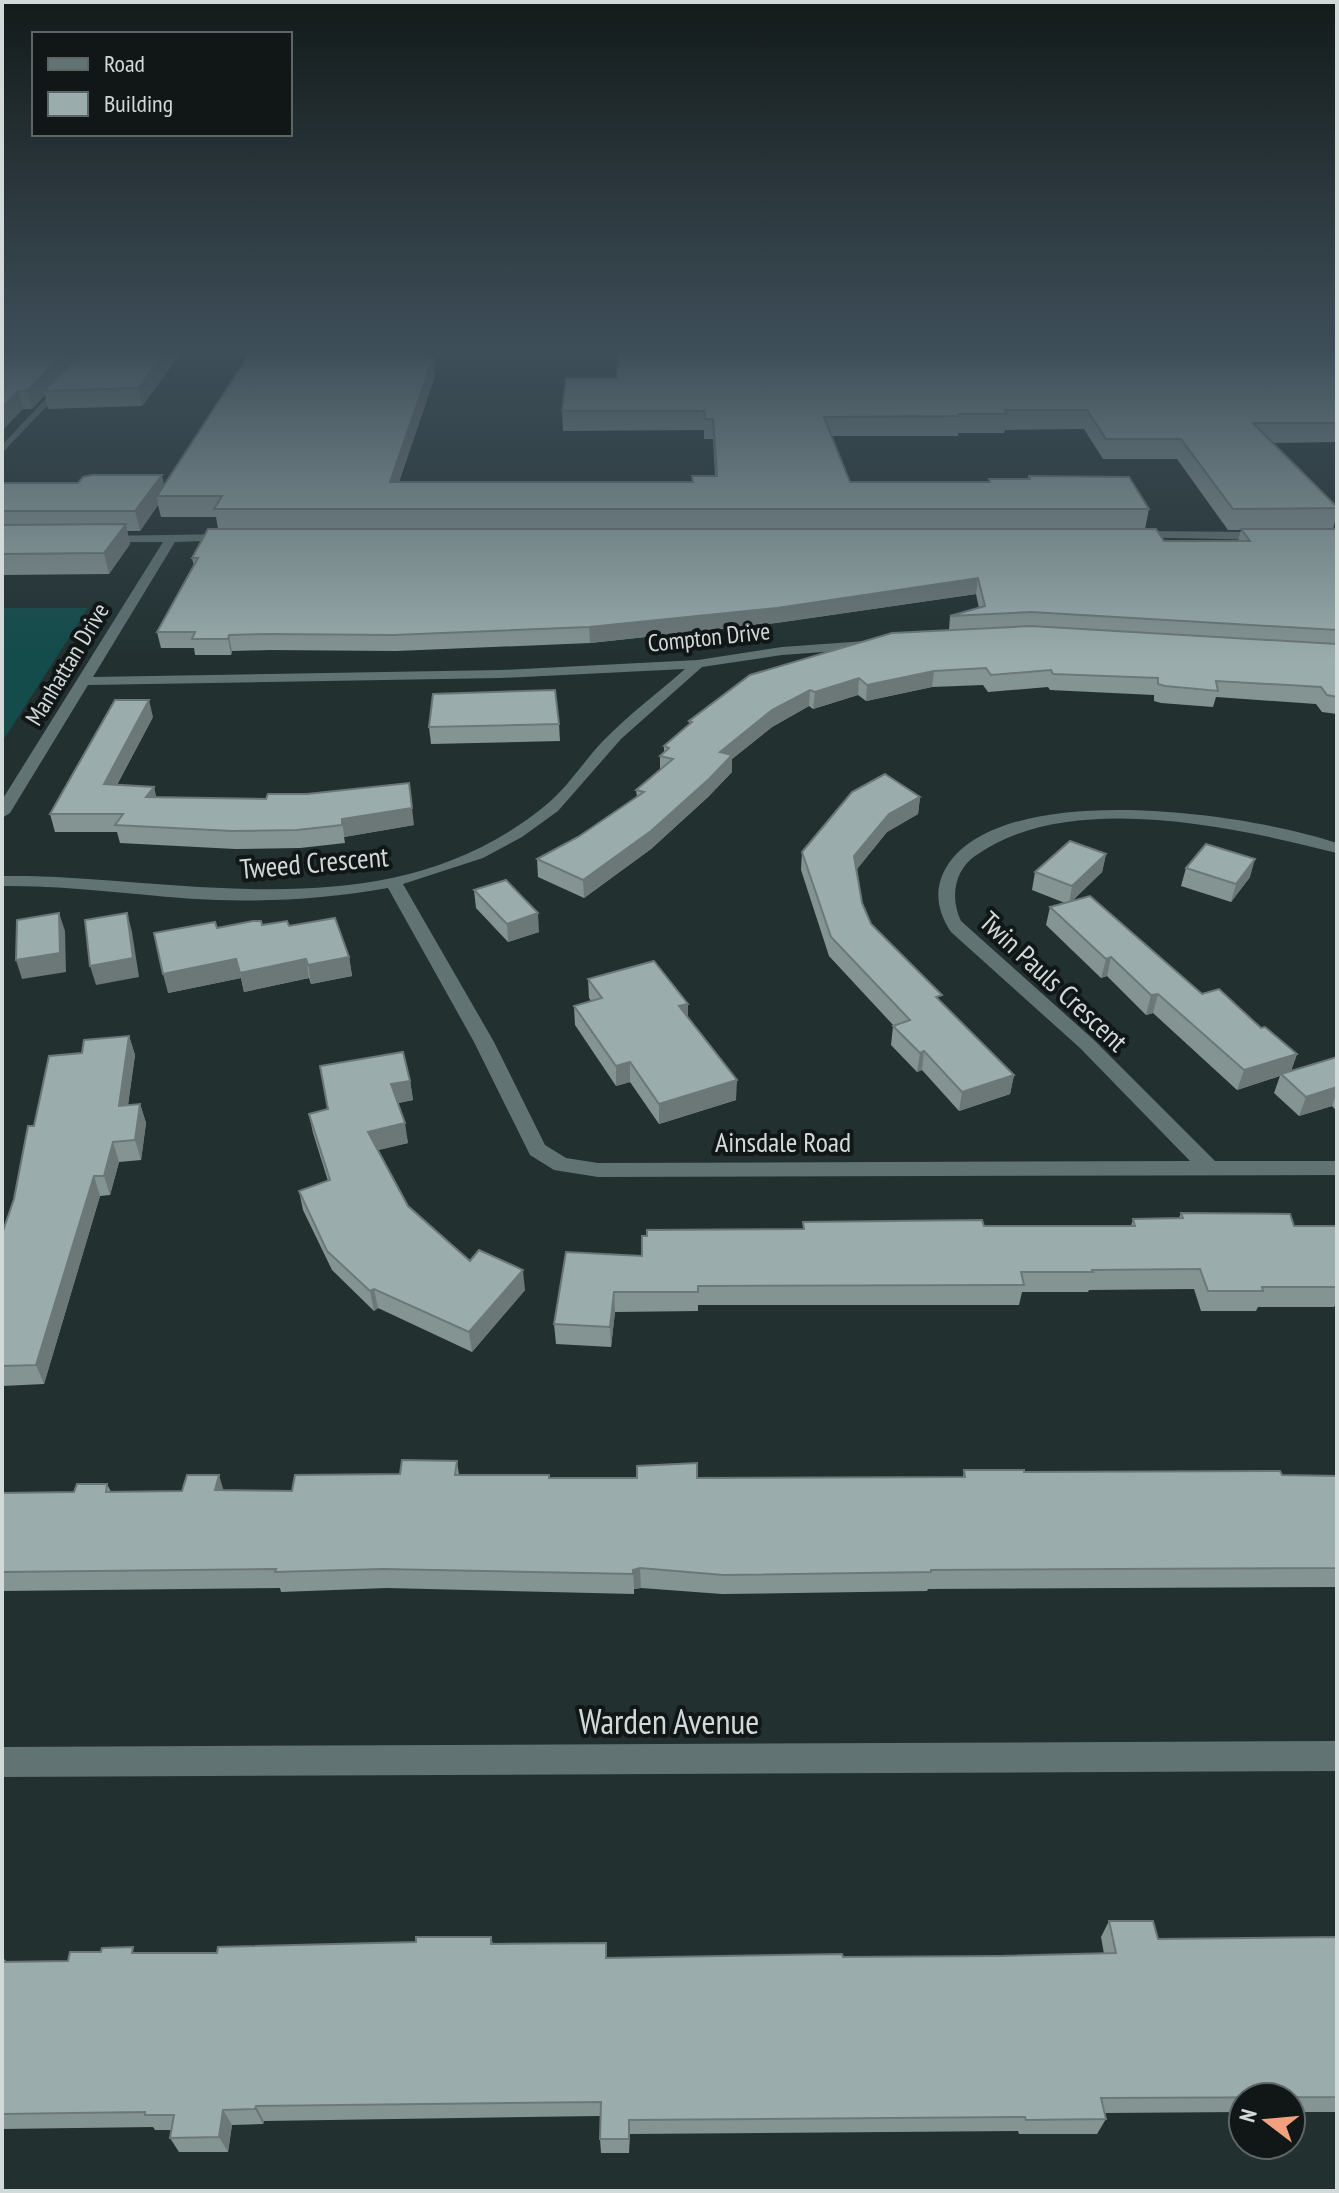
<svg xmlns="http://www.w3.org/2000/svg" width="1339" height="2193" viewBox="0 0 1339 2193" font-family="'PT Sans Narrow',sans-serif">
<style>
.green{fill:#134c4b}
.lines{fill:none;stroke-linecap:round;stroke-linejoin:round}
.lane{fill:#627373;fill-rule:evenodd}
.street{fill:#627373;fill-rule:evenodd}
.secondary{fill:#627373;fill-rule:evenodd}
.wall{fill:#849493;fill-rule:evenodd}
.shaded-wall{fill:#6c7878}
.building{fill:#9aacab;stroke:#6c7878;stroke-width:2}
.labels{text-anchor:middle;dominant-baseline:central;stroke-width:8;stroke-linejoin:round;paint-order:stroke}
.far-street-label{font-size:24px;fill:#d1dad9;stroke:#111717}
.street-label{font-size:28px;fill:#d1dad9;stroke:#111717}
.near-street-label{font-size:34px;fill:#d1dad9;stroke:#111717}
</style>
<rect width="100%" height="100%" fill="#223130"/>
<polygon class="green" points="2,608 88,608 2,742"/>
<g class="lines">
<polygon class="lane" points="89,353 98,353 2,453 2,445"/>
<g class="street">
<polygon points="1133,531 1265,532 1271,536 1265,540 1129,537 1127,535"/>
<path d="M229,534L235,538L233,540L175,542L93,677L501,670L698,660L782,647L879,640L886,644L879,648L782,655L702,667L621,739L558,811L522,837L483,858L403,884L494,1042L545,1145L566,1158L598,1163L1190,1161L1080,1048L951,932C936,910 933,886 949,863C1010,778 1251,814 1337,843V853C1234,827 1068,789 975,856C954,871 950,898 961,921L1094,1040L1215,1161H1337V1175L598,1177L554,1170L530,1155L474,1042L388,888C331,898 275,902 217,900C145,897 74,885 2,886V876H28C204,881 396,929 546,805C568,787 583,762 603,741C628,715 658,693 685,669L501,678L88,685L10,813L2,818V800L163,542H105L101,540V536Z"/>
</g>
<polygon class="secondary" points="1337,1741 1337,1771 2,1777 2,1747"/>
</g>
<g class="wall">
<polygon points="2,353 181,353 142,406 48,409 45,395 32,409 23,409"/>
<path d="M250,353H430L428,358L435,376L399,482H692L715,476L713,439H704V430L563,431L562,411L617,378L1337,353V442L1273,443L1337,507V514L1333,529H1337V714L1322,712L1316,704L1216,697L1213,707L1161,703L1154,701V695L1050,690L1048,687L988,692L983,685L932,687L866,701L858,695L813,709L809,706L772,727L732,759V772L708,797L651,849L584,898L538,877L537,859L578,837L637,797L636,790L660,770V756L664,752V746L689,724V721L949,630L950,616L979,608L976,594L776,623L590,643L396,651L270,650L232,651L231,655H195L194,648H161L157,632L194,566L192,558L218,529L216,517H161L158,505L140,531H127L130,544L109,574L2,575V483L164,485ZM1084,429L1103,459H1177L1228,530H1241L1238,541H1164L1145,529L1149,509L1029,476L1028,479H989V482H850L832,436H958V433H1004L1005,430Z"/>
<polygon points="153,717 117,785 154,787 156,798 414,825 344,837 345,843 300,848 235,849 120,843 117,832 55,832 50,814"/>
<polygon points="559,724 560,741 431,744 429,727"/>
<polygon points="920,797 918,814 887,832 857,869 862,903 871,924 941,1002 1014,1075 1010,1094 959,1111 922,1070 917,1072 891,1045 893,1026 894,1026 829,956 801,870 802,852"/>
<polygon points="1106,854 1102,872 1072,901 1202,994 1261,1028 1297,1054 1291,1071 1337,1057 1337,1111 1332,1106 1299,1116 1274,1093 1280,1076 1237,1090 1153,1013 1146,1015 1107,976 1101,978 1046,925 1050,907 1065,903 1032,890 1035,872"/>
<polygon points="1186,868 1250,877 1231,902 1181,886"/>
<polygon points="474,890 539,932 508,942 476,908"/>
<polygon points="262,925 289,926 349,957 352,976 311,984 309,978 244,992 241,978 168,993 217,928"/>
<polygon points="588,979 688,1004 688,1017 736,1100 659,1124 630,1082 616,1086 575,1025 574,1006 591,1001 589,998"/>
<polygon points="129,1036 135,1055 128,1105 140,1104 146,1123 141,1160 119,1162 110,1195 100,1196 44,1384 2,1386 2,1234 14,1199 34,1126 82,1053"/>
<polygon points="410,1081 413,1100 398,1103 408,1143 377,1150 408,1206 470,1261 525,1290 472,1352 378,1308 374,1311 332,1270 303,1210 299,1191 328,1181 313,1133 309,1114 328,1109"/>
<polygon points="1181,1213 1294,1226 1337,1226 1337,1302 1334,1307 1258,1307 1256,1311 1201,1311 1194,1289 1089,1290 1088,1292 1022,1292 1019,1305 698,1305 698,1311 615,1312 611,1347 556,1344 554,1324 642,1256 803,1229 984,1226 1131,1226 1133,1219 1179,1218"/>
<polygon points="457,1461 459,1475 550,1478 963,1477 964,1470 1024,1472 1337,1476 1337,1587 928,1589 927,1591 722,1594 641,1588 634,1589 634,1594 387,1588 281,1592 280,1588 2,1591 2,1493 74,1492 107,1484 111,1492 292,1491 400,1474"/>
<polygon points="1109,1921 1158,1939 1337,1937 1337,2112 1291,2112 1291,2097 1243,2097 1243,2112 1104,2113 1106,2119 1097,2134 1019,2134 1018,2131 630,2134 629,2153 601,2153 600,2139 600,2116 264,2121 263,2124 232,2125 228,2152 179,2152 170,2138 171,2130 155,2130 153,2127 2,2129 2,1957 7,1962 68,1961 137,1953 217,1953 416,1942 491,1937 493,1944 607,1958 1000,1956 1104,1954 1101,1937"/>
</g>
<g class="shaded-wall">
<polygon points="65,353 85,353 44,391 45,395 32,409 27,391"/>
<polygon points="165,353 181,353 142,406 138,388"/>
<polygon points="422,353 430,353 423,376 421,358"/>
<polygon points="433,358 435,376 392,502 390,482"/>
<polygon points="18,391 23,409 2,431 2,408"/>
<polygon points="162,475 166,494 157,496 158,505 140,531 135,511"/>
<polygon points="126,524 130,544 109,574 104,553"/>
<polygon points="978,578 976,594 776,623 590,643 589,627"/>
<polygon points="229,635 232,651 231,655 228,639"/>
<polygon points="934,671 932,687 866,701 867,685"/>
<polygon points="859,678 858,695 813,709 815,692"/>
<polygon points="810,690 809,706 772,727 732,759 732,772 708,797 651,849 584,898 583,880 720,752 772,710"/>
<polygon points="149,700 153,717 108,801 104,784"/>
<polygon points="154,787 158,805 146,797"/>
<polygon points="920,797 918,814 887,832 853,874 854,856 889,814"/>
<polygon points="412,808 414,825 344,837 345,843 342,819"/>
<polygon points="1106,854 1102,872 1069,904 1072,886"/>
<polygon points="1255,859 1250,877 1231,902 1236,884"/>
<polygon points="59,913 65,931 66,972 22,979 16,960"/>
<polygon points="127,913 132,932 139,977 96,985 90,966"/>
<polygon points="538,913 539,932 508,942 507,924"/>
<polygon points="349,957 352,976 311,984 308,965"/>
<polygon points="1111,957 1107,976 1101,978 1106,959"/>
<polygon points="236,959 241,978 168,993 163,974"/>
<polygon points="306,959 309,978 244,992 240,973"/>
<polygon points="1158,994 1153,1013 1146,1015 1151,995"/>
<polygon points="688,1004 688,1023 679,1006"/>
<polygon points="129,1036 135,1055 125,1126 119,1106"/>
<polygon points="924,1051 922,1070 917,1072 920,1053"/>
<polygon points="1297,1054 1290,1073 1281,1074 1280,1076 1237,1090 1244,1070"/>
<polygon points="630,1062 630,1082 616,1086 616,1066"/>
<polygon points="1014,1075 1010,1094 959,1111 962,1092"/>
<polygon points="737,1080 736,1100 659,1124 659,1104"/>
<polygon points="410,1081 413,1100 394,1104 391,1084"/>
<polygon points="1337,1087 1337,1092 1332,1106 1299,1116 1306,1097"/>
<polygon points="140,1104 146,1123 141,1160 135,1140"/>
<polygon points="405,1123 408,1143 371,1152 368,1132"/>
<polygon points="113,1142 119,1162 110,1195 104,1176"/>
<polygon points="94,1176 100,1196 44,1384 36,1365"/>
<polygon points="523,1270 525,1290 472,1352 469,1332"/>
<polygon points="374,1289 378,1308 374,1311 370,1291"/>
<polygon points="614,1292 615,1312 611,1347 610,1327"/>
<polygon points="219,1475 225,1495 215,1490"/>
<polygon points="640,1568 641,1588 634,1589 633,1570"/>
<polygon points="256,2106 264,2121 263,2124 255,2109"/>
<polygon points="223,2110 232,2125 228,2152 219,2137"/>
</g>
<g class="building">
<polygon points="2,353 65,353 27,391 18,391 2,408"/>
<polygon points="81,353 165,353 138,388 44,391"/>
<polygon points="250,353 422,353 421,358 433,358 390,482 693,482 692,476 717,476 713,419 705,419 704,411 562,411 566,378 617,378 618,353 1337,353 1337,423 1253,423 1337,507 1337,508 1233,509 1181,439 1106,439 1087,410 1005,410 1007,414 959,414 960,416 824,417 850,482 990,482 989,479 1030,479 1029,476 1129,477 1149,509 214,509 222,496 157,496"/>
<polygon points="92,475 162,475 135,511 2,511 2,483 78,483 83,477"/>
<polygon points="126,524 104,553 2,554 2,525"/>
<polygon points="208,529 1156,529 1164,541 1250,541 1241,529 1337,529 1337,630 1031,612 950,616 985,606 978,578 777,608 589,627 394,635 267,634 229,635 228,639 192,639 195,632 157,632 198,558 192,558"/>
<polygon points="1031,626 1337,644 1337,697 1327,695 1321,687 1216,681 1218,691 1165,686 1158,684 1158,678 1053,674 1051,670 991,675 986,668 934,671 867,685 859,678 815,692 810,690 772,710 720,752 732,755 709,779 651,831 583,880 537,859 578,837 644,792 636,790 673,759 660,756 669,748 664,746 692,722 689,721 750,675 892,633"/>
<polygon points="555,690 559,724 429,727 433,694"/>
<polygon points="115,700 149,700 104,784 154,787 146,797 266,799 268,794 307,794 409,783 412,808 342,819 342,825 297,830 232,831 115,825 123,814 50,814"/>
<polygon points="885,774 920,797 889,814 854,856 862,903 871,924 942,995 936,997 1014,1075 962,1092 924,1051 920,1053 893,1026 910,1020 831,937 802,852 852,792"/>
<polygon points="1070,841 1106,854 1072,886 1035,872"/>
<polygon points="1206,844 1255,859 1236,884 1186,868"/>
<polygon points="506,880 538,913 507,924 474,890"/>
<polygon points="1090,896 1202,994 1219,989 1261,1028 1265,1027 1297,1054 1244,1070 1158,994 1151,995 1111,957 1106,959 1050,907"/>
<polygon points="59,913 60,953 16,960 17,920"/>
<polygon points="127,913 133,958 90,966 85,920"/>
<polygon points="335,918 349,957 308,965 306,959 240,973 236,959 163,974 154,933 215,922 217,928 253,921 261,921 262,925 287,921 289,926"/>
<polygon points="654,961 688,1004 679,1006 737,1080 659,1104 630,1062 616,1066 574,1006 602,998 588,979"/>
<polygon points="129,1036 119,1106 140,1104 135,1140 113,1142 104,1176 94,1176 36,1365 2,1366 2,1234 14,1199 28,1126 34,1126 49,1056 82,1053 84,1040"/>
<polygon points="403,1052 410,1081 391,1084 405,1123 368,1132 408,1206 470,1261 479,1250 523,1270 469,1332 374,1289 370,1291 327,1251 299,1191 330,1180 309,1114 328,1109 320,1066"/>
<polygon points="1337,1057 1337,1087 1306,1097 1281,1074"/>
<polygon points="1181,1213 1290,1214 1294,1226 1337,1226 1337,1287 1262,1287 1263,1291 1208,1291 1200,1269 1092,1270 1093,1272 1021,1272 1024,1285 698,1286 698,1292 614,1292 610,1327 554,1324 566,1252 642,1256 642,1236 647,1236 647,1230 804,1229 803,1222 982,1220 984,1226 1135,1226 1133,1219 1183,1218"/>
<polygon points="402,1460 457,1461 455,1475 549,1475 549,1478 637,1478 637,1466 697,1463 697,1478 965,1477 964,1470 1024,1470 1024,1472 1280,1471 1282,1475 1337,1476 1337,1568 931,1570 931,1572 723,1575 640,1568 633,1570 633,1574 383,1569 275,1572 276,1569 2,1572 2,1493 74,1492 77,1484 107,1484 106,1492 182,1491 187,1475 219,1475 215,1490 292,1491 295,1475 400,1474"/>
<polygon points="1109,1921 1153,1921 1158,1939 1337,1937 1337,2097 1101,2098 1106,2119 1026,2120 1025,2117 629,2120 629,2139 600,2139 601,2102 256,2106 255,2109 223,2110 219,2137 170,2138 174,2115 145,2115 145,2112 2,2114 2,1962 68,1961 70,1952 101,1952 102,1948 133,1947 132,1953 217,1953 218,1947 416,1942 416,1937 491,1937 491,1944 606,1943 606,1958 842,1954 843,1957 1000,1956 1116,1953"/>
</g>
<linearGradient id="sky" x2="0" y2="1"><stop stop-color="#131b1a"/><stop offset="0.53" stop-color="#3e4e59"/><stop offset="1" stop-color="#3e4e59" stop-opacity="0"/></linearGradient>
<rect width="1339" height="660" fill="url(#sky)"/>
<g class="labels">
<g class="far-street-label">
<text transform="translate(709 637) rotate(-6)">Compton Drive</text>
<text transform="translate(67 664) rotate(-59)">Manhattan Drive</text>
</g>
<g class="street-label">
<text transform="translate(314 862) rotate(-5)">Tweed Crescent</text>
<text transform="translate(1054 981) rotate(43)">Twin Pauls Crescent</text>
<text x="783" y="1141">Ainsdale Road</text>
</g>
<g class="near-street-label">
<text x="669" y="1721">Warden Avenue</text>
</g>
</g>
<rect width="1339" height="2193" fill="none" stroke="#d1dad9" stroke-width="8"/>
<rect x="32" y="32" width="260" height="104" fill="#111717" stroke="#5e6565" stroke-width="2"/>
<rect x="48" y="58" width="40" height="12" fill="#627373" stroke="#5e6565" stroke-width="2"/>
<text x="104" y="72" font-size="24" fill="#d1dad9">Road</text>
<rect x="48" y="92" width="40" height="24" fill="#9aacab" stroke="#5e6565" stroke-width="2"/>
<text x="104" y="112" font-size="24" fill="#d1dad9">Building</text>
<g transform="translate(1267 2121) rotate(286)"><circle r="38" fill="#111717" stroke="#5e6565" stroke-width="2"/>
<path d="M0-6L14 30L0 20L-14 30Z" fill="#f2a17e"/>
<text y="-12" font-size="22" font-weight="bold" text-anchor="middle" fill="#d1dad9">N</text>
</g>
</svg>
